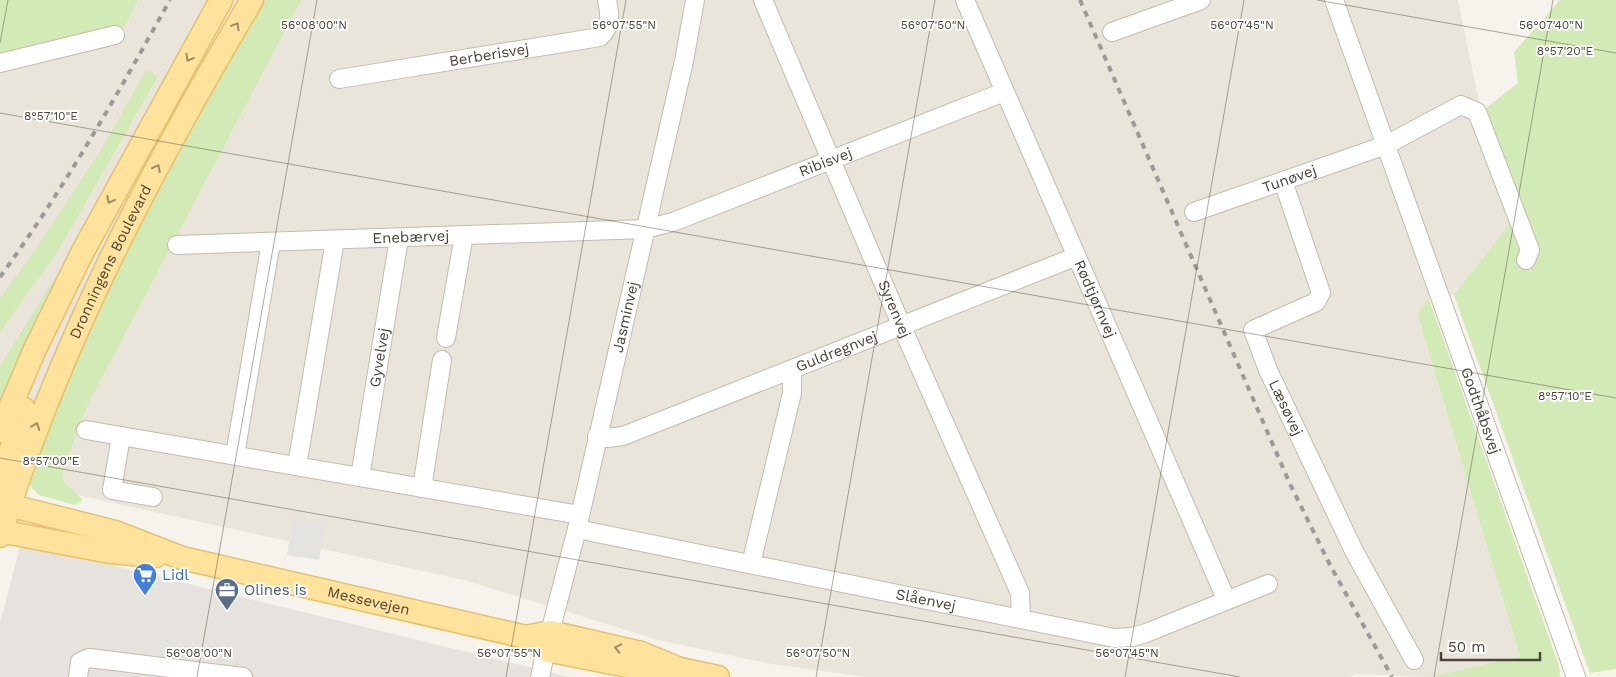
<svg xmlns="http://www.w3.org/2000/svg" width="1616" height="677" viewBox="0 0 1616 677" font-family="'Work Sans',sans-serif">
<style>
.residential{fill:#eae5da}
.industrial{fill:#e6e2dd}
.green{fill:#d2eab5}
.parking{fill:#e5e3e0}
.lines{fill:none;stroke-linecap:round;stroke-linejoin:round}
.minor-casing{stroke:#c2bbae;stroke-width:20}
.major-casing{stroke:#e6c16a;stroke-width:25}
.minor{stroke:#fff;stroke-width:18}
.major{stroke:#ffe39c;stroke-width:22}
.rail{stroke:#9a9a9a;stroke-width:4;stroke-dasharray:6 6;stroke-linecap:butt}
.oneway{stroke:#9c8c66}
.ticks{fill:none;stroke:#4b4439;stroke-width:1;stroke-opacity:0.45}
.labels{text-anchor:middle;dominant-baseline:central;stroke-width:4;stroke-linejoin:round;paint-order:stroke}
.street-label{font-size:15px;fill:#4b4439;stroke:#fff}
.shop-label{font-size:15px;fill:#366cbe;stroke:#fff;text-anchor:start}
.service-label{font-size:15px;fill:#4e5e75;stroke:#fff;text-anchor:start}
.ticks-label{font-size:12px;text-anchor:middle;fill:#4b4439;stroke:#fff;stroke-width:4;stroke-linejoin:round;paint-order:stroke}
</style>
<rect width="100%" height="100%" fill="#f6f3ec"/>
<polygon class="residential" points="0,0 1458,0 1481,112 1521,209 1454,295 1429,299 1417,315 1520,656 1429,677 1356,674 1350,677 867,677 771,664 658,640 464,580 0,478"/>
<polygon class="industrial" points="21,543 565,676 571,677 0,677 0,623"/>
<g class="green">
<polygon points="0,0 138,0 125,26 0,55"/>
<polygon points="263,0 301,0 87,406 64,467 62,480 82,499 81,502 75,505 39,495 30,486 30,479 66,380 135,230"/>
<polygon points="1560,0 1616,0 1616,669 1590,673 1454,295 1521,209 1481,112 1518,83 1514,52"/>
<polygon points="146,70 158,76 58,251 0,332 0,299 37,247 104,145"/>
<polygon points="61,268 62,272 0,399 0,366"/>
<polygon points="1429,299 1559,666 1560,677 1429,677 1520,656 1417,314"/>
</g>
<polygon class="parking" points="293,518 325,523 319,560 287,555"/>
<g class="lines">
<defs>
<g id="minor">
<path id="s1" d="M763,0L902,327L1020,593L1021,619"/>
<path id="s2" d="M965,0L1226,599"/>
<path id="s3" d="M1334,0L1576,677"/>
<polyline points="1112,32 1201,0"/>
<polyline points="0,63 115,35"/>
<path id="s4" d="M339,79L600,37C612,25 610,15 607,0"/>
<path id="s5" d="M1283,181L1321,293L1316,302L1253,330L1268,370L1354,551L1414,660"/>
<path id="s6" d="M1194,212L1386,145L1461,105L1477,112L1530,250L1526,260"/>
<path id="s7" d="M177,245L645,229L673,222L1004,92"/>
<polyline points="446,338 464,235"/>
<polyline points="86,430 580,515"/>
<polyline points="121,436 112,490 153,497"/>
<path id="s8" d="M597,436L607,438L623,436L1075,257"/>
<polyline points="235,455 271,242"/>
<polyline points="297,466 335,240"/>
<path id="s9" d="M360,477L399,238"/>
<polyline points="422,488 442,360"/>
<path id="s10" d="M577,529L1114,638L1132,637L1146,633L1268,584"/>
<polyline points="751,564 792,393 792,370"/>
<path id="s11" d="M550,632L577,529L684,61L695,0"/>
<polyline points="78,677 80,662 89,658 243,677"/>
<polyline points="540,677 546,650"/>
</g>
<g id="major">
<polyline points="0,431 35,349 82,253 221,0"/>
<polyline points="1,481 24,409"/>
<path id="s12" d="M0,503L115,532L182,558L526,637L546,650L638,668L680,669"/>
<polyline points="0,531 110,552 156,556"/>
<path id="s13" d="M0,536C58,346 151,170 252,0"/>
<polyline points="526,637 550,632 641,653 680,669 718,677"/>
</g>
</defs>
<use href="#minor" class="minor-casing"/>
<use href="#major" class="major-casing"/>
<use href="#minor" class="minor"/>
<use href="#major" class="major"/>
<g class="rail">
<polyline points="1080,0 1290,484 1330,565 1392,677"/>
<path d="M0,277C64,189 117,95 170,0"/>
</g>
</g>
<defs><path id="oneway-chevron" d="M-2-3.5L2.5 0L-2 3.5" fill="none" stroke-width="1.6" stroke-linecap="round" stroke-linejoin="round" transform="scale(1.25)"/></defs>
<g class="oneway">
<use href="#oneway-chevron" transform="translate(236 26) rotate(-59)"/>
<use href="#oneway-chevron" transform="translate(189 58) rotate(119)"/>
<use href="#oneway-chevron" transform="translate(157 168) rotate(-63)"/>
<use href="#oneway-chevron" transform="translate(110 200) rotate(118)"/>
<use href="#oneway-chevron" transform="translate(36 426) rotate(-69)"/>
<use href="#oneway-chevron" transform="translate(618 648) rotate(-167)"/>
</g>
<path class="ticks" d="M1317,0L1616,53M0,43L8,0M0,113L1616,398M0,458L1240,677M197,677L317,0M506,677L626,0M816,677L935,0M1125,677L1244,0M1434,677L1553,0"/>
<defs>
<symbol id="supermarket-pin" viewBox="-11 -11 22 30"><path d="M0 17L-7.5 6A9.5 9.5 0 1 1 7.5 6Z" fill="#3f7fe0" stroke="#fff"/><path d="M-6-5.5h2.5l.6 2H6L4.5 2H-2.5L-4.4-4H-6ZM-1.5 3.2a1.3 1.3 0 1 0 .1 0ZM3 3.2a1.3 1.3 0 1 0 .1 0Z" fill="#fff"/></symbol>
<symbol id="office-pin" viewBox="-11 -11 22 30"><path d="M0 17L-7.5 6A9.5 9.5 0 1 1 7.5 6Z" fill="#5c6f8a" stroke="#fff"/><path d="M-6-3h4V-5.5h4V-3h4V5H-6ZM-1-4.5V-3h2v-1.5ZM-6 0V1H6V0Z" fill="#fff"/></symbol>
</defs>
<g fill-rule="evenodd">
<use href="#supermarket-pin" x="131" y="561" width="28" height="38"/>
<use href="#office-pin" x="213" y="576" width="28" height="38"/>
</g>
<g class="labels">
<g class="street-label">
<text stroke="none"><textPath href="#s4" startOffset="152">Berberisvej</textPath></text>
<text stroke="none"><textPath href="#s7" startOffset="661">Ribisvej</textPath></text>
<text stroke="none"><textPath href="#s6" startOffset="101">Tunøvej</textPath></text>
<text stroke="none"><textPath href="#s7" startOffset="234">Enebærvej</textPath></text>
<text stroke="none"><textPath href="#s13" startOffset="296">Dronningens Boulevard</textPath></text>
<text stroke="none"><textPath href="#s2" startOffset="326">Rødtjørnvej</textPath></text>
<text stroke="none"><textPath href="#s1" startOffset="336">Syrenvej</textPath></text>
<text stroke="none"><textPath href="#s11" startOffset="324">Jasminvej</textPath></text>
<text stroke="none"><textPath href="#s8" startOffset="256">Guldregnvej</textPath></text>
<text stroke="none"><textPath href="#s9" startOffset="121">Gyvelvej</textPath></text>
<text stroke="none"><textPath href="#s5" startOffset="282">Læsøvej</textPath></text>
<text stroke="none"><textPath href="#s3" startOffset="436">Godthåbsvej</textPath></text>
<text stroke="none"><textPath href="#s12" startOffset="382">Messevejen</textPath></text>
<text stroke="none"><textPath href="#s10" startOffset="356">Slåenvej</textPath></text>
</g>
<g class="shop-label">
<text x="162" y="575">Lidl</text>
</g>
<g class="service-label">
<text x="244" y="590">Olines is</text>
</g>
</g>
<g class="ticks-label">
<text x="1242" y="29">56°07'45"N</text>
<text x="1551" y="29">56°07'40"N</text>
<text x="314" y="29">56°08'00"N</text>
<text x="624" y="29">56°07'55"N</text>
<text x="933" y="29">56°07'50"N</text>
<text x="1565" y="55">8°57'20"E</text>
<text x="51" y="120">8°57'10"E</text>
<text x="1565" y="400">8°57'10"E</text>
<text x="51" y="465">8°57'00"E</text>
<text x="199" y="657">56°08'00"N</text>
<text x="509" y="657">56°07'55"N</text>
<text x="818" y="657">56°07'50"N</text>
<text x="1127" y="657">56°07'45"N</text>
</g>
<path d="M1441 652v8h99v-8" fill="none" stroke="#4b4439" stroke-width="2.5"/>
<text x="1448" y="652" font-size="15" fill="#4b4439" stroke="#ffffff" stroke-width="4" paint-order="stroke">50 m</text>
</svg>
